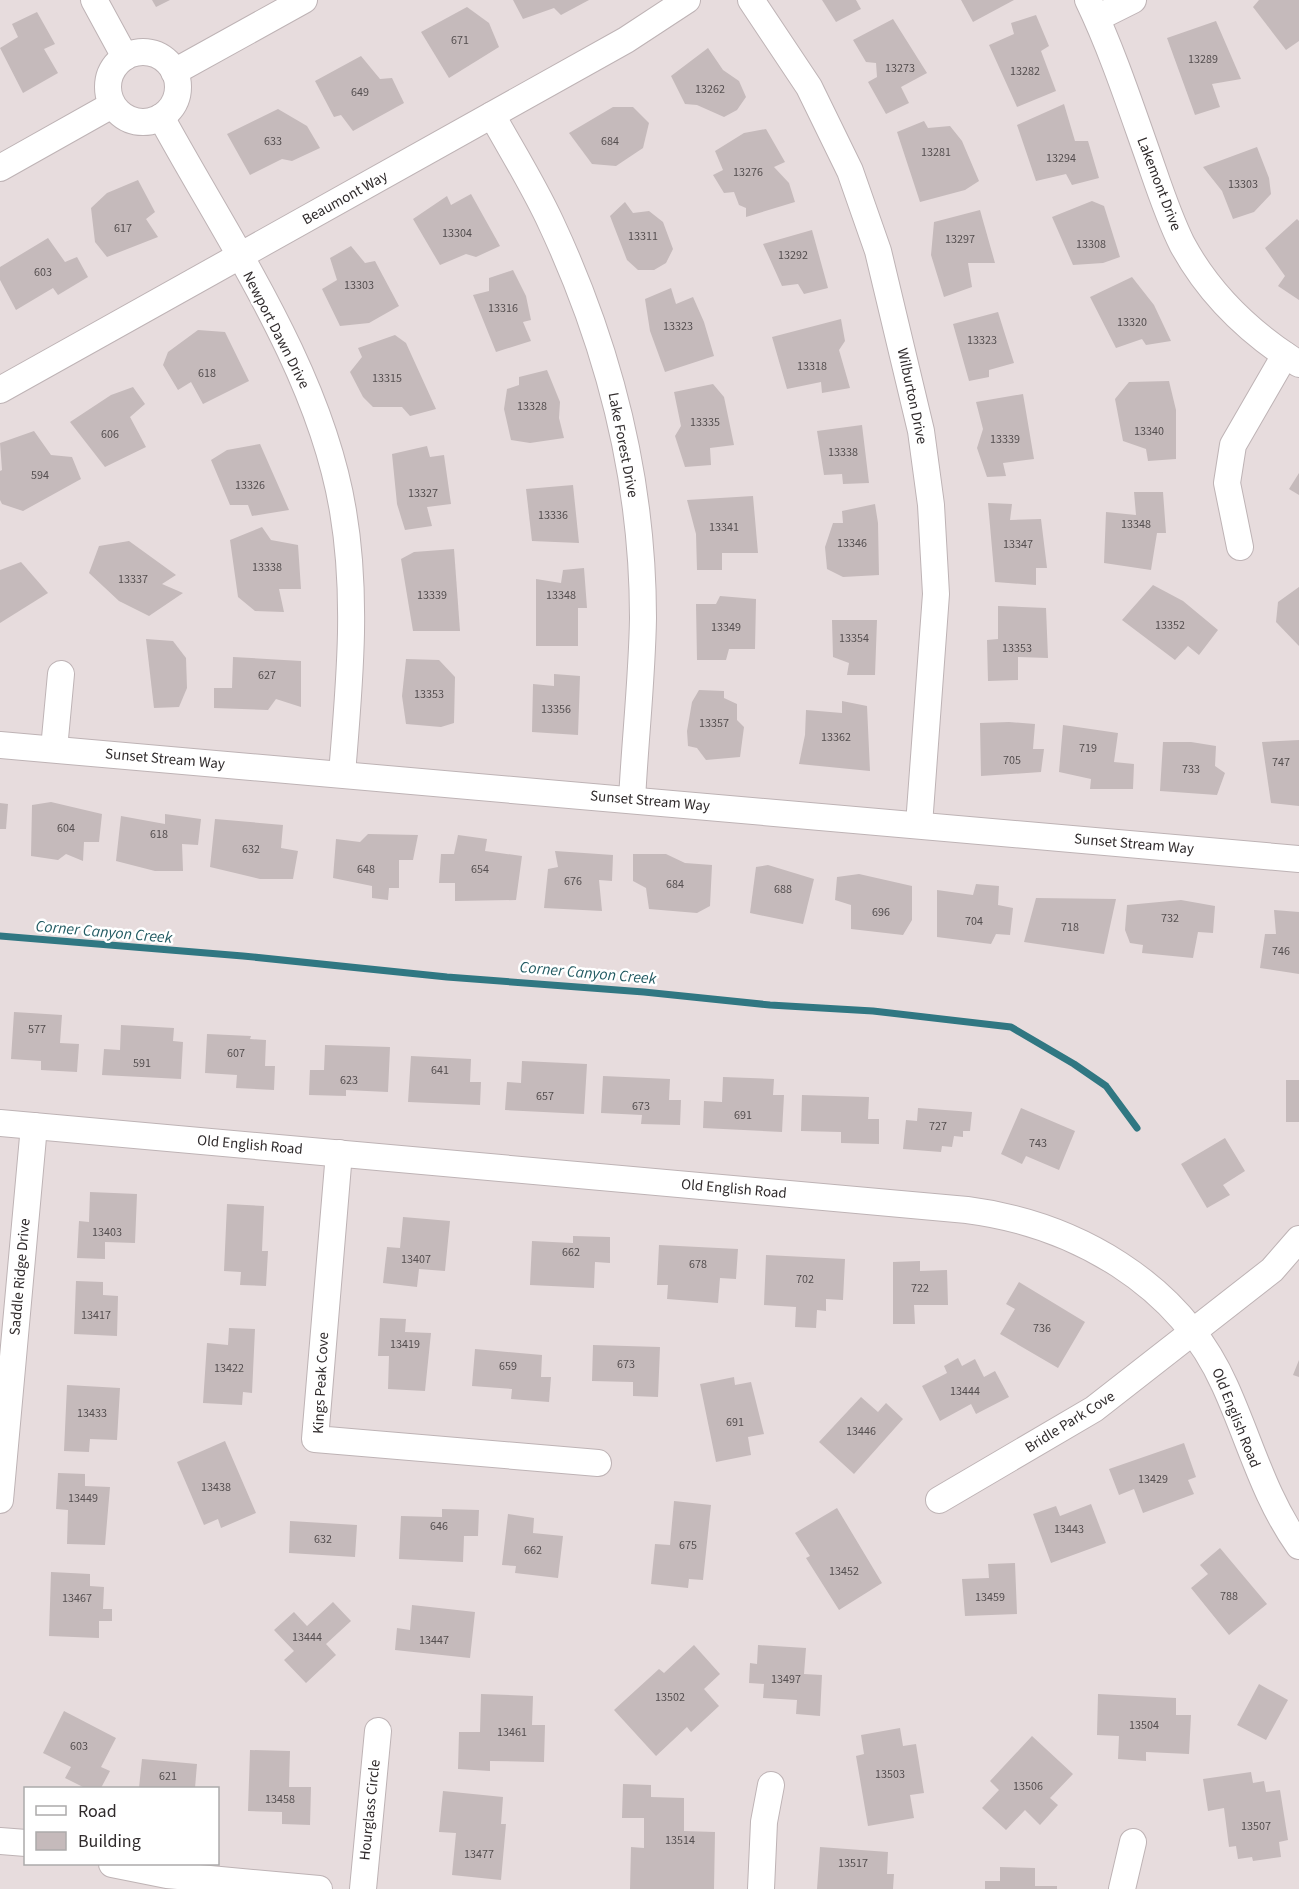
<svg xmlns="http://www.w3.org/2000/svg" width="1299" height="1889" viewBox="0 0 1299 1889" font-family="'Source Sans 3',sans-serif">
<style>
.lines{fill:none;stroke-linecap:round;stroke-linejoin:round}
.stream{stroke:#307782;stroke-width:7}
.building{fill:#c5babb}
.minor-casing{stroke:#beb3b5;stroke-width:28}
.minor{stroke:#fff;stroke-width:26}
.labels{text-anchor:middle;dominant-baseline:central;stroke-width:5;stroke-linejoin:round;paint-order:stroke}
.number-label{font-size:12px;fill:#554f50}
.street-label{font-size:15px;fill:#302b2c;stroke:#fff}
.water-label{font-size:16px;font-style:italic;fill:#235b63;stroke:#fff}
</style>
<rect width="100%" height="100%" fill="#e7dcdd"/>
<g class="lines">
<polyline class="stream" points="0,936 243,956 447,977 644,992 770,1005 873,1011 1011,1027 1074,1064 1106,1086 1137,1128"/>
</g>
<g class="building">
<polygon points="152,0 170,0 156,7"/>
<polygon points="513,0 589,0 561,15 554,8 523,19"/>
<polygon points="822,0 856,0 861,9 836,22"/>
<polygon points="961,0 1014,0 973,22"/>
<polygon points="1259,0 1299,0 1299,41 1286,50 1253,7"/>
<polygon points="467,7 489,23 499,47 449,78 421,32"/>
<polygon points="37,12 55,44 44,49 58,73 23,93 0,48 18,37 12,24"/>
<polygon points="1036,15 1049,46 1041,51 1056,91 1017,107 989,45 1014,34 1011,23"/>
<polygon points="893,19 927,73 901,87 909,103 886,114 868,82 877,77 876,63 866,62 853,40"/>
<polygon points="1216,21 1241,79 1212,84 1220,107 1195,115 1167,38"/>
<polygon points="708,48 723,70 739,81 746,97 737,110 724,117 697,105 685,104 671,76"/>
<polygon points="361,56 380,79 392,78 404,103 353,131 341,115 334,117 315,81"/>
<polygon points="1064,104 1075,141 1088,141 1099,178 1072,185 1066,174 1036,181 1017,125"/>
<polygon points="613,107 633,107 649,123 643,148 616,166 592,164 569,133"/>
<polygon points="278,109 307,126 320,148 292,161 282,159 250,175 227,134"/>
<polygon points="924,121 928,128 950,126 962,141 979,181 965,190 920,202 897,132"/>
<polygon points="766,129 785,162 774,167 789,183 795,202 746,217 746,208 739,205 734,192 724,193 713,175 723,170 715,151 744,133"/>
<polygon points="1257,147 1269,178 1271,194 1254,212 1233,219 1222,191 1203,167"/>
<polygon points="138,180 155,212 146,219 158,237 107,257 95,242 91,208 107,193"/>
<polygon points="471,194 500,246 476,257 466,254 440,265 413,219 447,196 451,205"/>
<polygon points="1092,201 1104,206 1120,257 1103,263 1073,265 1052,217"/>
<polygon points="625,202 633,213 649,211 663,222 673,249 666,263 654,270 638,270 627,260 610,216"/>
<polygon points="980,210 995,263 968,263 972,287 944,297 931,255 934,222"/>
<polygon points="1297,219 1299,221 1299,300 1278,286 1285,276 1265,248"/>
<polygon points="812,230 828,288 804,294 798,284 782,286 763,244"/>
<polygon points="48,238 65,262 77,257 88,277 58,295 53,288 16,310 0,280 0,267"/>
<polygon points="351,246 365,263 375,261 399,306 369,323 340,326 322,289 337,280 330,258"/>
<polygon points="513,270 526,296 531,320 523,322 531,341 496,352 473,295 489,291 489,278"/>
<polygon points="1132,277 1154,305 1171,341 1146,345 1142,339 1116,348 1090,297"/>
<polygon points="671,288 676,304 693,297 704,322 714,356 665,372 650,331 645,299"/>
<polygon points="998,312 1014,363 989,370 989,377 969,381 953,324"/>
<polygon points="841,319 845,341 839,350 850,388 822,393 821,382 787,389 772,337"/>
<polygon points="198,330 225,332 249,381 203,404 191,382 178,390 163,365 168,352"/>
<polygon points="395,335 406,343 436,409 410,416 402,407 373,407 363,397 350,372 362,357 358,348"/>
<polygon points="547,370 560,402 559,418 564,438 530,443 511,440 504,409 507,389 519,385 519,377"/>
<polygon points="1169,381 1176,410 1176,459 1148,461 1146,449 1123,441 1115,399 1129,382"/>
<polygon points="713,384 724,397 734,445 710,448 711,465 685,467 675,436 681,426 674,392"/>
<polygon points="133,387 145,404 130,417 146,447 105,467 70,422 111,395"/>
<polygon points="1023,394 1034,459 1003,463 1006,476 987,477 977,448 983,429 976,402"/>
<polygon points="862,425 869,483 843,484 842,474 824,475 817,431"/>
<polygon points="34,431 51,455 72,457 81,479 23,511 2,504 0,500 0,471 2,470 0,443"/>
<polygon points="260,444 289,510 252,516 248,505 230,505 211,460 227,450"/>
<polygon points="427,446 430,457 444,455 451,504 427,507 432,526 405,530 397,504 392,454"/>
<polygon points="1299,473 1299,495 1289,489"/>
<polygon points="573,485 579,543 532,541 526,489"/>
<polygon points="1134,492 1163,492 1166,533 1157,533 1151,570 1104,563 1106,512 1136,515"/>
<polygon points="753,496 758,553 722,553 722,570 697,570 696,534 687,500"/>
<polygon points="988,503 1012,504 1010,520 1041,519 1047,568 1036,568 1036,585 995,582"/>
<polygon points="875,504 878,523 879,575 843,577 827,569 825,547 833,523 843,523 842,511"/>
<polygon points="262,527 271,540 298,545 301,589 279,589 284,612 255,611 238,597 230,540"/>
<polygon points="129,541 176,575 162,584 183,593 149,616 119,601 89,573 99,546"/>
<polygon points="454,549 460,631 413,631 401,559 414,552"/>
<polygon points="21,562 48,593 0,623 0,570"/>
<polygon points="584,568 587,608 578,608 578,646 536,646 536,579 561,583 563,570"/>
<polygon points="1153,585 1183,601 1218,630 1199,655 1188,646 1175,660 1122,620"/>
<polygon points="1299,587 1299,646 1276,622 1278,602"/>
<polygon points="720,596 756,599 755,649 729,649 726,660 697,660 696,604 716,604"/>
<polygon points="998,606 1046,608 1048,658 1018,657 1018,680 988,681 987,640 998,639"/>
<polygon points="832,620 877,620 875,675 847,675 849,663 833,657"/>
<polygon points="146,639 173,641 186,658 187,688 179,707 154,708"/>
<polygon points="233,657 301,661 301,707 276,699 268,710 214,708 214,688 232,688"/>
<polygon points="406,659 439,660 455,677 454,723 441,727 406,724 402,696"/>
<polygon points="554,674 580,676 578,735 532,732 533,684 554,686"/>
<polygon points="699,690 724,691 724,698 737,704 737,720 744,727 740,757 706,760 697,748 688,746 687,731 692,702"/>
<polygon points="842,701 867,706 870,771 799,764 805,735 806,710 842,713"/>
<polygon points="1009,722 1035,724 1033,749 1044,749 1041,772 981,776 980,723"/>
<polygon points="1063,725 1118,733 1114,762 1134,764 1133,789 1090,789 1091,779 1059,772"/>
<polygon points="1299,740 1299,806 1271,803 1262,742"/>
<polygon points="1163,742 1191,742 1216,746 1215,766 1225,773 1217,795 1160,791"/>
<polygon points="51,802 102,814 99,842 84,842 83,861 66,854 58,860 31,856 32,805"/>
<polygon points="0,803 8,804 6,829 0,829"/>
<polygon points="165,814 201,819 198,845 182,844 183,871 155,871 116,861 121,816 165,824"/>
<polygon points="215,819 283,825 281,848 298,851 293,879 260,879 210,867"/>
<polygon points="368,834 418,835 413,860 399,860 399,888 389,888 388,900 372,898 372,886 333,878 336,839 360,842"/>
<polygon points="458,835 487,839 485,851 522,856 516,900 455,901 455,883 439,883 441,854 454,854"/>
<polygon points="555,851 613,855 612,881 599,880 602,911 544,908 548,869 558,867"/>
<polygon points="633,854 666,854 685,863 712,865 710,906 697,913 649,909 646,888 633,881"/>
<polygon points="768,865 814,879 803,924 750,913 756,867"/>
<polygon points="859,874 912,886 912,920 903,935 851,929 851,905 835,900 837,877"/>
<polygon points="976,884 999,886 998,905 1013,908 1010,935 996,934 991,944 937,937 937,890 973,895"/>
<polygon points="1036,898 1116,899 1104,954 1024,942"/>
<polygon points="1181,900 1215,906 1213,933 1198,932 1193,958 1142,953 1143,945 1130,943 1125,930 1127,905"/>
<polygon points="1274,910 1299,912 1299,974 1260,968 1265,934 1276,934"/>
<polygon points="14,1012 62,1015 60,1043 79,1044 77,1072 41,1070 41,1061 11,1059"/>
<polygon points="121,1025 174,1028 173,1041 183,1042 181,1079 102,1075 104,1049 120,1050"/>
<polygon points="207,1034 251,1036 250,1039 266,1040 265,1066 275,1066 274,1090 236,1088 237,1075 205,1073"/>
<polygon points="325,1045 390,1047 388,1092 346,1090 346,1096 309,1095 310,1070 324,1070"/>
<polygon points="411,1056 471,1059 470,1082 481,1082 480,1105 408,1102"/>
<polygon points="522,1061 587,1064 584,1114 505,1110 507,1082 521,1083"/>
<polygon points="603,1076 670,1079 669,1100 681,1100 680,1125 641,1124 642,1115 601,1113"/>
<polygon points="723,1077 774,1079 773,1095 784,1095 782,1132 703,1128 704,1101 722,1102"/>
<rect x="1286" y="1080" width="13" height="42"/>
<polygon points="802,1095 869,1097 868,1119 879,1119 879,1144 841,1143 841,1132 801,1131"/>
<polygon points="918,1108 972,1112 970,1131 963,1131 963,1137 954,1136 952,1147 942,1146 941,1152 903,1149 906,1120 917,1121"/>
<polygon points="1021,1108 1075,1131 1059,1170 1026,1156 1022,1164 1001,1154"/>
<polygon points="1225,1138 1245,1171 1223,1185 1230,1195 1207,1208 1181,1164"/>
<polygon points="90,1192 137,1194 135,1243 105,1242 105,1259 77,1258 79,1221 89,1222"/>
<polygon points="227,1204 264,1206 262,1251 268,1251 266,1286 240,1285 241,1272 224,1271"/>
<polygon points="403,1217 450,1221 445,1271 419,1269 417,1287 383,1283 387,1247 400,1248"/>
<polygon points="573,1236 610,1237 610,1263 595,1262 594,1288 530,1285 532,1241 573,1243"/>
<polygon points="659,1245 738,1249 736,1279 720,1278 718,1303 667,1299 668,1285 657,1285"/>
<polygon points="766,1255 845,1259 843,1300 826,1299 826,1311 817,1310 816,1328 795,1327 796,1307 764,1305"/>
<polygon points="920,1261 920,1271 947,1270 948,1305 914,1305 915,1324 893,1324 893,1262"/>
<polygon points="76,1281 103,1282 103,1295 118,1296 117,1336 74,1334"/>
<polygon points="1019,1282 1085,1322 1058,1368 1000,1334 1015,1309 1006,1304"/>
<polygon points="380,1318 406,1319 405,1332 431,1333 425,1391 388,1389 389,1356 378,1356"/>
<polygon points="229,1328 255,1329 252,1393 243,1392 242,1405 203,1403 207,1343 228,1345"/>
<polygon points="593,1345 660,1347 658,1397 633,1396 633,1382 592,1381"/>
<polygon points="475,1349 542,1355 541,1377 551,1377 549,1402 511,1399 512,1389 472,1386"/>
<polygon points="958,1358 962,1366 975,1359 984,1377 995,1371 1009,1397 976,1414 971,1404 940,1421 922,1386 947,1373 944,1366"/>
<polygon points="1299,1360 1299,1377 1293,1375"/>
<polygon points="734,1377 735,1385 751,1382 764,1434 748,1437 751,1455 716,1462 700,1384"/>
<polygon points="67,1385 120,1388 117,1440 90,1439 89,1452 64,1451"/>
<polygon points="861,1397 878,1412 886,1403 903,1419 854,1474 819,1442"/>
<polygon points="225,1441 256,1513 221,1528 218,1519 204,1525 177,1462"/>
<polygon points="1184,1443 1196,1477 1188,1480 1194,1494 1143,1513 1134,1489 1119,1495 1109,1469"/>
<polygon points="58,1473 85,1474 85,1486 110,1487 105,1545 67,1544 68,1510 56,1509"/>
<polygon points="674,1501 711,1505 703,1580 689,1579 688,1588 651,1584 655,1544 670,1545"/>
<polygon points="1091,1504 1106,1543 1051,1563 1033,1514 1056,1506 1060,1516"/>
<polygon points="837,1508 882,1583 839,1610 806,1558 810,1556 795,1533"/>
<polygon points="442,1509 479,1510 478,1536 464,1536 463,1562 399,1559 401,1516 442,1517"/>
<polygon points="508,1514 534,1518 533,1533 563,1536 558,1578 515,1573 516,1566 502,1565"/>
<polygon points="290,1521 357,1525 355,1557 289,1553"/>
<polygon points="1220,1548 1267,1604 1229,1635 1191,1588 1208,1574 1200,1565"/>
<polygon points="1015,1563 1017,1614 965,1616 962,1579 989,1578 988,1564"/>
<polygon points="51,1572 90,1574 90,1586 104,1587 103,1609 112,1609 112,1621 99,1621 99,1638 49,1636"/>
<polygon points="333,1602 351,1621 326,1644 336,1655 306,1683 284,1660 294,1651 274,1630 294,1612 307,1626"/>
<polygon points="412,1605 475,1612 470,1658 395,1650 397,1628 410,1630"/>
<polygon points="694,1645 720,1674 704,1689 719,1706 691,1732 687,1727 656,1756 614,1710 659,1669 664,1673"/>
<polygon points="758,1645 806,1648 804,1674 822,1675 820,1716 796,1714 797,1700 763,1698 764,1684 749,1683 750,1663 757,1664"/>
<polygon points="1259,1684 1288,1700 1266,1740 1237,1725"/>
<polygon points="481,1694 533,1696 532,1725 545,1725 544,1762 490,1761 490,1771 458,1769 459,1732 480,1732"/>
<polygon points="1098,1694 1176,1698 1176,1715 1191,1715 1189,1754 1146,1752 1146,1761 1118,1759 1119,1736 1097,1735"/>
<polygon points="64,1711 116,1738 101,1767 110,1771 101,1788 85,1788 65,1778 71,1767 43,1753"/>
<polygon points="900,1728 903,1746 916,1744 924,1793 910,1795 914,1818 868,1826 856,1756 864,1754 861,1735"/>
<polygon points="1032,1736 1073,1774 1050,1798 1058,1805 1040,1825 1025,1810 1006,1830 982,1808 999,1790 990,1781"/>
<polygon points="250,1750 290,1751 289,1787 311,1787 310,1825 282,1824 282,1812 248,1811"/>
<polygon points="142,1759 197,1764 195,1788 139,1788"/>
<polygon points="1251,1772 1253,1783 1264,1781 1266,1792 1280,1790 1288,1840 1279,1842 1281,1857 1253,1861 1252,1857 1238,1859 1236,1846 1229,1847 1224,1808 1208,1811 1203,1779"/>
<polygon points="623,1784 651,1785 651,1797 684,1798 684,1831 715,1832 714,1889 630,1889 631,1847 644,1848 644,1818 622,1818"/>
<polygon points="443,1791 503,1797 501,1824 506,1824 501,1880 452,1875 456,1833 439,1832"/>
<polygon points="820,1847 888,1852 887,1874 894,1874 893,1889 817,1889"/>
<polygon points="1000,1867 1035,1868 1035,1886 1057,1886 1057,1889 985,1889 985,1881 1000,1881"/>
</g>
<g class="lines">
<defs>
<g id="minor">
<polyline points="94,0 125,57"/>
<polyline points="751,0 809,87 850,171 878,251 921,431 931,505 936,594 919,825"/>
<path d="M1088,0C1111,48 1128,99 1146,150C1157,181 1167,214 1182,244C1209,294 1251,334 1299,364"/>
<polyline points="1097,18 1133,0"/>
<circle cx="143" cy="87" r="35"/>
<polyline points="174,72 304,0"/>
<path d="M492,115C512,151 534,186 551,223C609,347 643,481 643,618C642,679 635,740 632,800"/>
<path d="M161,117C228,240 320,371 343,511C358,599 349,687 342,774"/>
<polyline points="0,168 112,105"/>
<polyline points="0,390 626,40 687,0"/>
<polyline points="1240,547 1227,483 1233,445 1285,355"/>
<polyline points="0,745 1299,859"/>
<polyline points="54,749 61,674"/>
<path d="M0,1123L967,1210C1075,1224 1179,1283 1225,1386C1250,1441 1264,1497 1299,1546"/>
<polyline points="339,1153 315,1439 598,1463"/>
<polyline points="0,1500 34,1126"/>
<polyline points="939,1500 1094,1409 1272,1270 1299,1239"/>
<polyline points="0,1841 26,1843"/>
<polyline points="112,1864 167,1875 319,1889"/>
<polyline points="363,1889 378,1731"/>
<polyline points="761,1889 764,1822 771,1785"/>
<polyline points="1122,1889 1133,1842"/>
</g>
</defs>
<use href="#minor" class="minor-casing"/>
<use href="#minor" class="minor"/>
</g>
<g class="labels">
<g class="number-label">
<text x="460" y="40">671</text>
<text x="1203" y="59">13289</text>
<text x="900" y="68">13273</text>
<text x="1025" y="71">13282</text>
<text x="710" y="89">13262</text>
<text x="360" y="92">649</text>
<text x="273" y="141">633</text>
<text x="610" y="141">684</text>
<text x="936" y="152">13281</text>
<text x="1061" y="158">13294</text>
<text x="748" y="172">13276</text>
<text x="1243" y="184">13303</text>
<text x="123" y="228">617</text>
<text x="457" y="233">13304</text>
<text x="643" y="236">13311</text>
<text x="960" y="239">13297</text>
<text x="1091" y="244">13308</text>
<text x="793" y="255">13292</text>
<text x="43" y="272">603</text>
<text x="359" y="285">13303</text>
<text x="503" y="308">13316</text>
<text x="1132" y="322">13320</text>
<text x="678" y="326">13323</text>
<text x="982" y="340">13323</text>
<text x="812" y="366">13318</text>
<text x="207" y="373">618</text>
<text x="387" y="378">13315</text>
<text x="532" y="406">13328</text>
<text x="705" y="422">13335</text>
<text x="1149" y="431">13340</text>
<text x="110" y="434">606</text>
<text x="1005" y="439">13339</text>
<text x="843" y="452">13338</text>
<text x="40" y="475">594</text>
<text x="250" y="485">13326</text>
<text x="423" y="493">13327</text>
<text x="553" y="515">13336</text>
<text x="1136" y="524">13348</text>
<text x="724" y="527">13341</text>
<text x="852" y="543">13346</text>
<text x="1018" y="544">13347</text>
<text x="267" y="567">13338</text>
<text x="133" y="579">13337</text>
<text x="432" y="595">13339</text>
<text x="561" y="595">13348</text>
<text x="1170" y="625">13352</text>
<text x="726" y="627">13349</text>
<text x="854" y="638">13354</text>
<text x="1017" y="648">13353</text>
<text x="267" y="675">627</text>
<text x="429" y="694">13353</text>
<text x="556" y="709">13356</text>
<text x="714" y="723">13357</text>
<text x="836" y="737">13362</text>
<text x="1088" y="748">719</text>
<text x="1012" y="760">705</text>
<text x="1281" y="762">747</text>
<text x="1191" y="769">733</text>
<text x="66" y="828">604</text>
<text x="159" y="834">618</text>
<text x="251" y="849">632</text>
<text x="366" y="869">648</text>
<text x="480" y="869">654</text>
<text x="573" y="881">676</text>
<text x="675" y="884">684</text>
<text x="783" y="889">688</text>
<text x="881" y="912">696</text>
<text x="1170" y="918">732</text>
<text x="974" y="921">704</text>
<text x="1070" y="927">718</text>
<text x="1281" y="951">746</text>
<text x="37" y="1029">577</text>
<text x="236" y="1053">607</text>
<text x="142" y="1063">591</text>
<text x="440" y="1070">641</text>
<text x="349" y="1080">623</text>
<text x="545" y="1096">657</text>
<text x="641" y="1106">673</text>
<text x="743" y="1115">691</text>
<text x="938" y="1126">727</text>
<text x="1038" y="1143">743</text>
<text x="107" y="1232">13403</text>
<text x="571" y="1252">662</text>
<text x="416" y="1259">13407</text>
<text x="698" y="1264">678</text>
<text x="805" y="1279">702</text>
<text x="920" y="1288">722</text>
<text x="96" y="1315">13417</text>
<text x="1042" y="1328">736</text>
<text x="405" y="1344">13419</text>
<text x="626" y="1364">673</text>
<text x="508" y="1366">659</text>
<text x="229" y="1368">13422</text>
<text x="965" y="1391">13444</text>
<text x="92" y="1413">13433</text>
<text x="735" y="1422">691</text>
<text x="861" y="1431">13446</text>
<text x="1153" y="1479">13429</text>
<text x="216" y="1487">13438</text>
<text x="83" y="1498">13449</text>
<text x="439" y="1526">646</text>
<text x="1069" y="1529">13443</text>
<text x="323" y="1539">632</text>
<text x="688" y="1545">675</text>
<text x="533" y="1550">662</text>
<text x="844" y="1571">13452</text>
<text x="1229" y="1596">788</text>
<text x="990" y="1597">13459</text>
<text x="77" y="1598">13467</text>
<text x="307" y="1637">13444</text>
<text x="434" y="1640">13447</text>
<text x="786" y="1679">13497</text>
<text x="670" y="1697">13502</text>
<text x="1144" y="1725">13504</text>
<text x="512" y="1732">13461</text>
<text x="79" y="1746">603</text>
<text x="890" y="1774">13503</text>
<text x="168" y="1776">621</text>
<text x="1028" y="1786">13506</text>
<text x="280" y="1799">13458</text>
<text x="1256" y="1826">13507</text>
<text x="680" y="1840">13514</text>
<text x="479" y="1854">13477</text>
<text x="853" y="1863">13517</text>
</g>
<g class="street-label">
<text transform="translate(1159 184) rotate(69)">Lakemont Drive</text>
<text transform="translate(345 198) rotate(-29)">Beaumont Way</text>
<text transform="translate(276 330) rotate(63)">Newport Dawn Drive</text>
<text transform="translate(912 396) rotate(78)">Wilburton Drive</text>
<text transform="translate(623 445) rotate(79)">Lake Forest Drive</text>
<text transform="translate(165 759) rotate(5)">Sunset Stream Way</text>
<text transform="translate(650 801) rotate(5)">Sunset Stream Way</text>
<text transform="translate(1134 844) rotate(5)">Sunset Stream Way</text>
<text transform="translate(250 1145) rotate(5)">Old English Road</text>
<text transform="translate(734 1189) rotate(5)">Old English Road</text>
<text transform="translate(20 1277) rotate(-85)">Saddle Ridge Drive</text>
<text transform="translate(321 1383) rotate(-87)">Kings Peak Cove</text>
<text transform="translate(1236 1418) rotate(68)">Old English Road</text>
<text transform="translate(1070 1422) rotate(-32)">Bridle Park Cove</text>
<text transform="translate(370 1810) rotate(-84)">Hourglass Circle</text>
</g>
<g class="water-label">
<text transform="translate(104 932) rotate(5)">Corner Canyon Creek</text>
<text transform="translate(588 973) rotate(5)">Corner Canyon Creek</text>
</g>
</g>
<rect x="24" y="1787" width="195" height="78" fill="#ffffff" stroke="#acaaab" stroke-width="1.5"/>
<rect x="36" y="1806" width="30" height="9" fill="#ffffff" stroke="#acaaab" stroke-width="1.5"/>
<text x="78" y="1817" font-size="18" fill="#302b2c">Road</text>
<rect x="36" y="1832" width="30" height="18" fill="#c5babb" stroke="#acaaab" stroke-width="1.5"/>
<text x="78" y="1847" font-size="18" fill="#302b2c">Building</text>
</svg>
